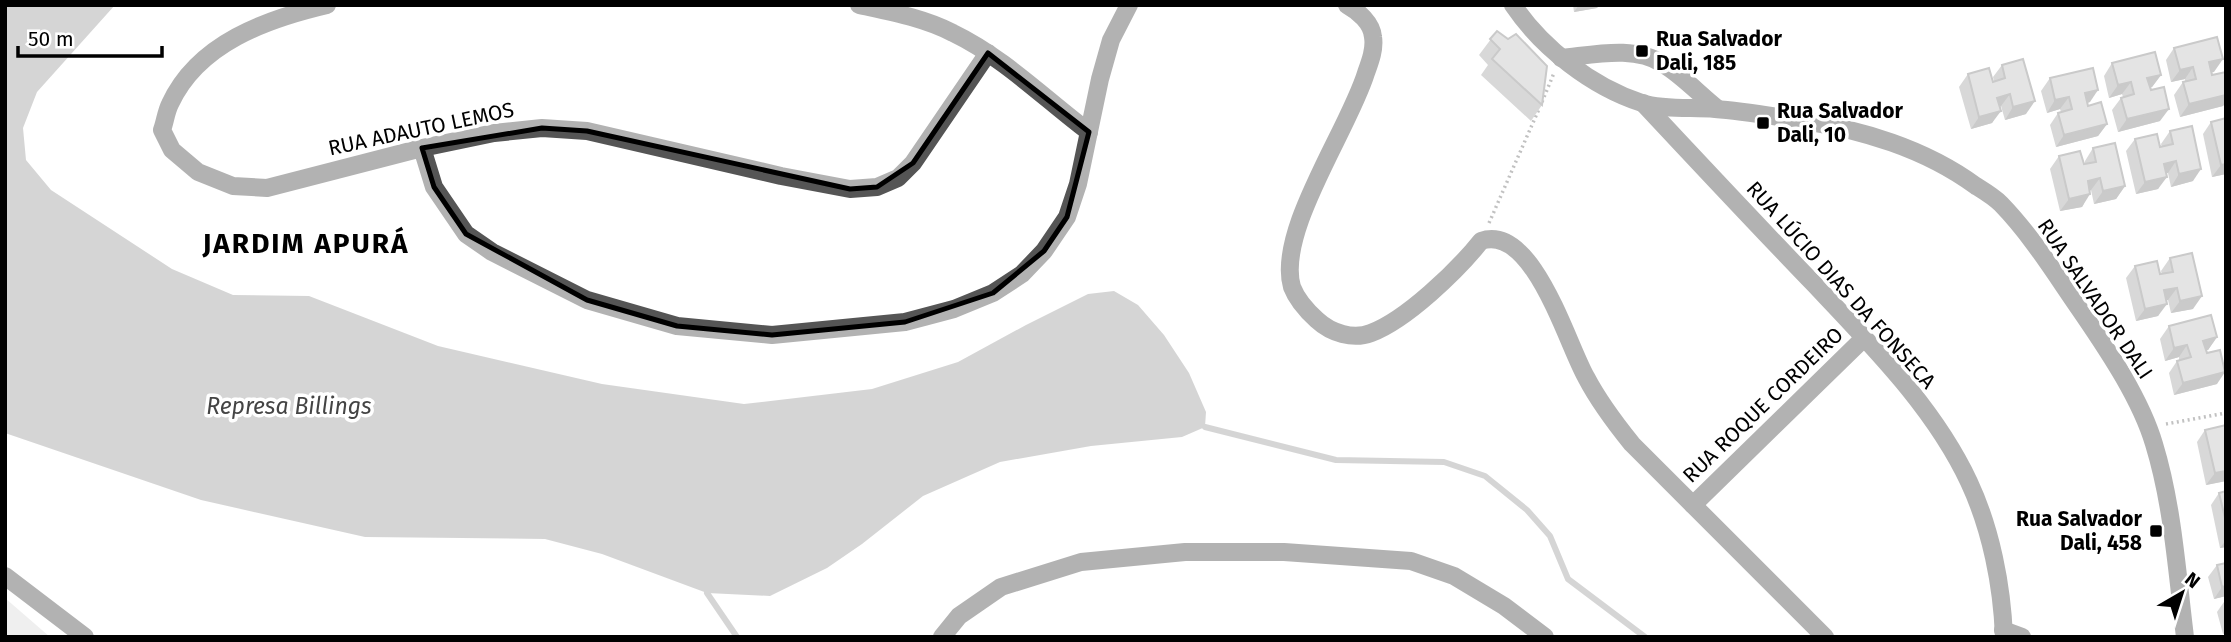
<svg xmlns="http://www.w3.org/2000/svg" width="2231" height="642" viewBox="0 0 2231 642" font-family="'Fira Sans',sans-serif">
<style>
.green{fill:#dcdcdc}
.water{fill:#a3a3a3}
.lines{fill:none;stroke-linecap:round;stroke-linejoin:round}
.stream{stroke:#a3a3a3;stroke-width:6}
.path{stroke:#777;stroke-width:3.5;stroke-dasharray:2 3.5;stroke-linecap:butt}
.minor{stroke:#555;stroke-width:18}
.wall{fill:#a9a9a9}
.shaded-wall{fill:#898989}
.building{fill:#c4c4c4;stroke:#898989;stroke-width:2}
.marked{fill:none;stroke:#000;stroke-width:5;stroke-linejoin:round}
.poi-dot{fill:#000;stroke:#fff;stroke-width:2.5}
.labels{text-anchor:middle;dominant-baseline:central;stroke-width:7;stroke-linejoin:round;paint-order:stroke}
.poi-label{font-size:21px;font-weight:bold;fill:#000;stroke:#fff;text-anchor:start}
.street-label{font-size:21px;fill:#000;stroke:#fff}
.water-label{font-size:23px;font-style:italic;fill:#444;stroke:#fff}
.district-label{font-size:28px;font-weight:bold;letter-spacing:2px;fill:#000;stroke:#fff}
</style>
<rect width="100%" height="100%" fill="#fff"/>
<polygon class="green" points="5,598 50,637 5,637"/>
<polygon class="water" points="5,5 115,5 37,92 23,128 26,160 51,190 172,269 233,295 309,296 438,346 602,384 744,404 872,389 958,362 1026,325 1088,294 1114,291 1138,305 1164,335 1189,373 1206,412 1205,427 1182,437 1091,446 1000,462 923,496 862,544 827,568 770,596 707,593 602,554 545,539 365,537 201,500 5,433"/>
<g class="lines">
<g class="stream">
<polyline points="1205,427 1336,460 1444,462 1485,476 1527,510 1550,536 1568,579 1645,637"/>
<polyline points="707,593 737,637"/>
</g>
<g class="path">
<polyline points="1542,102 1554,73"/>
<polyline points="1489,223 1539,109"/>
<polyline points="2166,424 2226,413"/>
</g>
<g class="minor">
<path d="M327,5C267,19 198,43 170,104C166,112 165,122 162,130L172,150L198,172L233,186L267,188L422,148L494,133L542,128L587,131L781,176L850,189L877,187L898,178L913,163L988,53"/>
<path d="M859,5C891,12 924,18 953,33C1003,57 1045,99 1089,132"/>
<path d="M1347,5C1358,11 1372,23 1373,37C1375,49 1370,62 1366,73C1349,129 1276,232 1292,287C1297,300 1307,311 1317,320C1331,333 1353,340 1371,333C1406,320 1457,271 1481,241C1533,223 1567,344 1586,377C1599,402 1615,423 1632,444L1825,637"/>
<path d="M1513,5C1542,48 1592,87 1642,103C1664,110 1692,107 1715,109C1743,111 1771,116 1799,120C1862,130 1924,148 1976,186C1984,191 1994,197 2001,204C2033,237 2057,277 2083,314C2109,352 2141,400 2154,444C2173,506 2177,573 2185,637"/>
<path d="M1561,58C1593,55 1635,45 1663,64C1683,76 1700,95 1718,109"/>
<path d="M1643,103C1700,164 1757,225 1815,285C1871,345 1934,407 1969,482C1991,529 2002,585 2004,637"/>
<polyline points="422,148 434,187 466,234 492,252 587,300 677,326 772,335 905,322 954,309 993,293 1022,274 1044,251 1067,217 1078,184 1100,79 1111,40 1129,5"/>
<polyline points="1693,505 1864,338"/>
<polyline points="5,576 85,637"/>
<polyline points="2003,630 2022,637"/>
<polyline points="942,637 959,616 1001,587 1081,562 1185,552 1284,552 1411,561 1454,576 1504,606 1545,637"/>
</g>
</g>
<g class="wall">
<polygon points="1573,5 1599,5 1597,8 1574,12"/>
<polygon points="1497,31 1542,105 1531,121 1481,75 1488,65 1479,55"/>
<polygon points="2174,48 2214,72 2212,72 2212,75 2226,72 2226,102 2223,106 2180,117 2174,95 2183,82 2185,82 2185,79 2171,82 2166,60"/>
<polygon points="2112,63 2161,75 2152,87 2150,88 2160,121 2118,132 2112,110 2121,98 2123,97 2122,94 2109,98 2104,76"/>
<polygon points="2002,65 2026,114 2005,120 2001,106 1992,123 1971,129 1959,87 1968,74 1994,81 1993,77"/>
<polygon points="2050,78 2090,102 2087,103 2088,106 2107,124 2098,136 2056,147 2050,125 2058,113 2061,112 2060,109 2047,113 2041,91"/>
<polygon points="2226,118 2226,174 2212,177 2203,134 2211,122"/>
<polygon points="2170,131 2193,181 2171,187 2168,173 2166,173 2158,189 2136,194 2126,151 2135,139 2162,147 2161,144"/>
<polygon points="2093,148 2125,186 2116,199 2094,204 2091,190 2090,191 2082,207 2060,211 2050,169 2059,156 2085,164 2085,161"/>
<polygon points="2170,258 2193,309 2171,313 2168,300 2166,300 2158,316 2136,321 2126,278 2135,266 2162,274 2161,271"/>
<polygon points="2169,326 2217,337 2208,350 2206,350 2217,384 2174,395 2169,373 2177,361 2179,360 2179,357 2165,361 2160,339"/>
<polygon points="2205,430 2226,481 2206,485 2197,442"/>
<polygon points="2226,491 2226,547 2220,548 2211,505 2219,493"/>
<polygon points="2226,563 2226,596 2214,599 2208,577 2217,565"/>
<polygon points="2226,599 2226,633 2223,634 2217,612"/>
</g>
<g class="shaded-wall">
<polygon points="1579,5 1599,5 1597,8 1574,12"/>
<polygon points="2223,59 2214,72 2201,75 2209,62"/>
<polygon points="2193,67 2185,79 2171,82 2180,70"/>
<polygon points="2161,75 2152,87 2138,90 2147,78"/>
<polygon points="2131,82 2122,94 2109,98 2118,85"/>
<polygon points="2098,90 2090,102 2076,106 2085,93"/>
<polygon points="2010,94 2001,106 1989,110 1997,98"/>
<polygon points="2226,95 2226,102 2223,106 2180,117 2189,104"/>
<polygon points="2069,97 2060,109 2047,113 2055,100"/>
<polygon points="2035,101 2026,114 2005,120 2013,107"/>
<polygon points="2169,109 2160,121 2118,132 2127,119"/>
<polygon points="2001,111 1992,123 1971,129 1979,117"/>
<polygon points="2107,124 2098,136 2056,147 2064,135"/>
<polygon points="2176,161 2168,173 2155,176 2164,164"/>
<polygon points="2226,164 2226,174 2212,177 2221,165"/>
<polygon points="2201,169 2193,181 2171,187 2179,174"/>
<polygon points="2167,177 2158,189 2136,194 2145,182"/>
<polygon points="2100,178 2091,190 2079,193 2088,181"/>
<polygon points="2125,186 2116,199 2094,204 2103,191"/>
<polygon points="2090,194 2082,207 2060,211 2069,199"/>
<polygon points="2177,288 2168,300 2155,303 2164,290"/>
<polygon points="2202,296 2193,309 2171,313 2180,301"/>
<polygon points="2167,304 2158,316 2136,321 2145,309"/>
<polygon points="2217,337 2208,350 2195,353 2203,341"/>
<polygon points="2187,345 2179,357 2165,361 2174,348"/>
<polygon points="2225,372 2217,384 2174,395 2183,383"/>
<polygon points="2226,471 2226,481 2206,485 2215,473"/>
<polygon points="2226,540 2226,547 2220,548"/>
<polygon points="2226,586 2226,596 2214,599 2222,587"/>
</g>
<g class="building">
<polygon points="1497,31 1508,39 1516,34 1547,66 1542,105 1492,59 1500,49 1490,39"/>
<polygon points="2217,37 2223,59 2209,62 2212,75 2226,72 2226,95 2189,104 2183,82 2196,79 2193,67 2180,70 2174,48"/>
<polygon points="2155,52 2161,75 2147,78 2151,90 2164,87 2169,109 2127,119 2121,98 2134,94 2131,82 2118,85 2112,63"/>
<polygon points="2023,59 2035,101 2013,107 2010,94 1997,98 2001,111 1979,117 1968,74 1989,68 1993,82 2005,78 2002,65"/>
<polygon points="2093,68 2098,90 2085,93 2088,106 2101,102 2107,124 2064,135 2058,113 2072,109 2069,97 2055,100 2050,78"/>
<polygon points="2226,118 2226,164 2221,165 2211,122"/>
<polygon points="2192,126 2201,169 2179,174 2176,161 2164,164 2167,177 2145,182 2135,139 2157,134 2160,147 2173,144 2170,131"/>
<polygon points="2115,143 2125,186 2103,191 2100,178 2088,181 2090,194 2069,199 2059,156 2080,151 2084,164 2096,162 2093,148"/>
<polygon points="2192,253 2202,296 2180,301 2177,288 2164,290 2167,304 2145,309 2135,266 2157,261 2160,274 2173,272 2170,258"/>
<polygon points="2211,315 2217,337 2203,341 2207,353 2220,350 2225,372 2183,383 2177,361 2191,357 2187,345 2174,348 2169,326"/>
<polygon points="2226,425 2226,471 2215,473 2205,430"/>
<polygon points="2226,491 2226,522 2219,493"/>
<polygon points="2226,563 2226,586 2222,587 2217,565"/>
</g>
<path d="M0 0H2231V642H0ZM988,53L1089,132L1067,217L1044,251L993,293L905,322L772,335L677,326L587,300L466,234L434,187L422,148L542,128L587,131L850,189L877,187L913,163Z" fill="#fff" fill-opacity=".55" fill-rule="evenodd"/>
<path class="marked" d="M988,53L1089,132L1067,217L1044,251L993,293L905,322L772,335L677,326L587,300L466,234L434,187L422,148L542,128L587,131L850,189L877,187L913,163Z"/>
<g class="poi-dot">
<rect x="1635" y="44" width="14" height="14" rx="3.5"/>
<rect x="1756" y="116" width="14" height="14" rx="3.5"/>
<rect x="2149" y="524" width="14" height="14" rx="3.5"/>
</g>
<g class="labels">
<g class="poi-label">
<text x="1656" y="39">Rua Salvador<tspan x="1656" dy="24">Dali, 185</tspan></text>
<text x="1777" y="111">Rua Salvador<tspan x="1777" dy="24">Dali, 10</tspan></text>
<text x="2142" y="519" text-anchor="end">Rua Salvador<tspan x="2142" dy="24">Dali, 458</tspan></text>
</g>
<g class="street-label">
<text transform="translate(421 129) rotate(-12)">RUA ADAUTO LEMOS</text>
<text transform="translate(1841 285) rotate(48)">RUA LÚCIO DIAS DA FONSECA</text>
<text transform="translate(2095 299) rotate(56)">RUA SALVADOR DALI</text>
<text transform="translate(1763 405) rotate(-44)">RUA ROQUE CORDEIRO</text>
</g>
<g class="water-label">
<text x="289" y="406">Represa Billings</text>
</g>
<g class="district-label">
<text x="306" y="243">JARDIM APURÁ</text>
</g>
</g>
<rect width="2231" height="642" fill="none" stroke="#000000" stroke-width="14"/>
<g transform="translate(2182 593) rotate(39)" stroke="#ffffff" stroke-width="5" paint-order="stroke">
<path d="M0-5L12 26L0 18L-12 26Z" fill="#000000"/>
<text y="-10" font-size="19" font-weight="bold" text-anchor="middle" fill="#000000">N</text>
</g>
<path d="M18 46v10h144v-10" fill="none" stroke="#000000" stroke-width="3.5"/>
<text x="28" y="46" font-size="21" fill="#000000" stroke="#ffffff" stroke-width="5" paint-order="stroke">50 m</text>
</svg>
